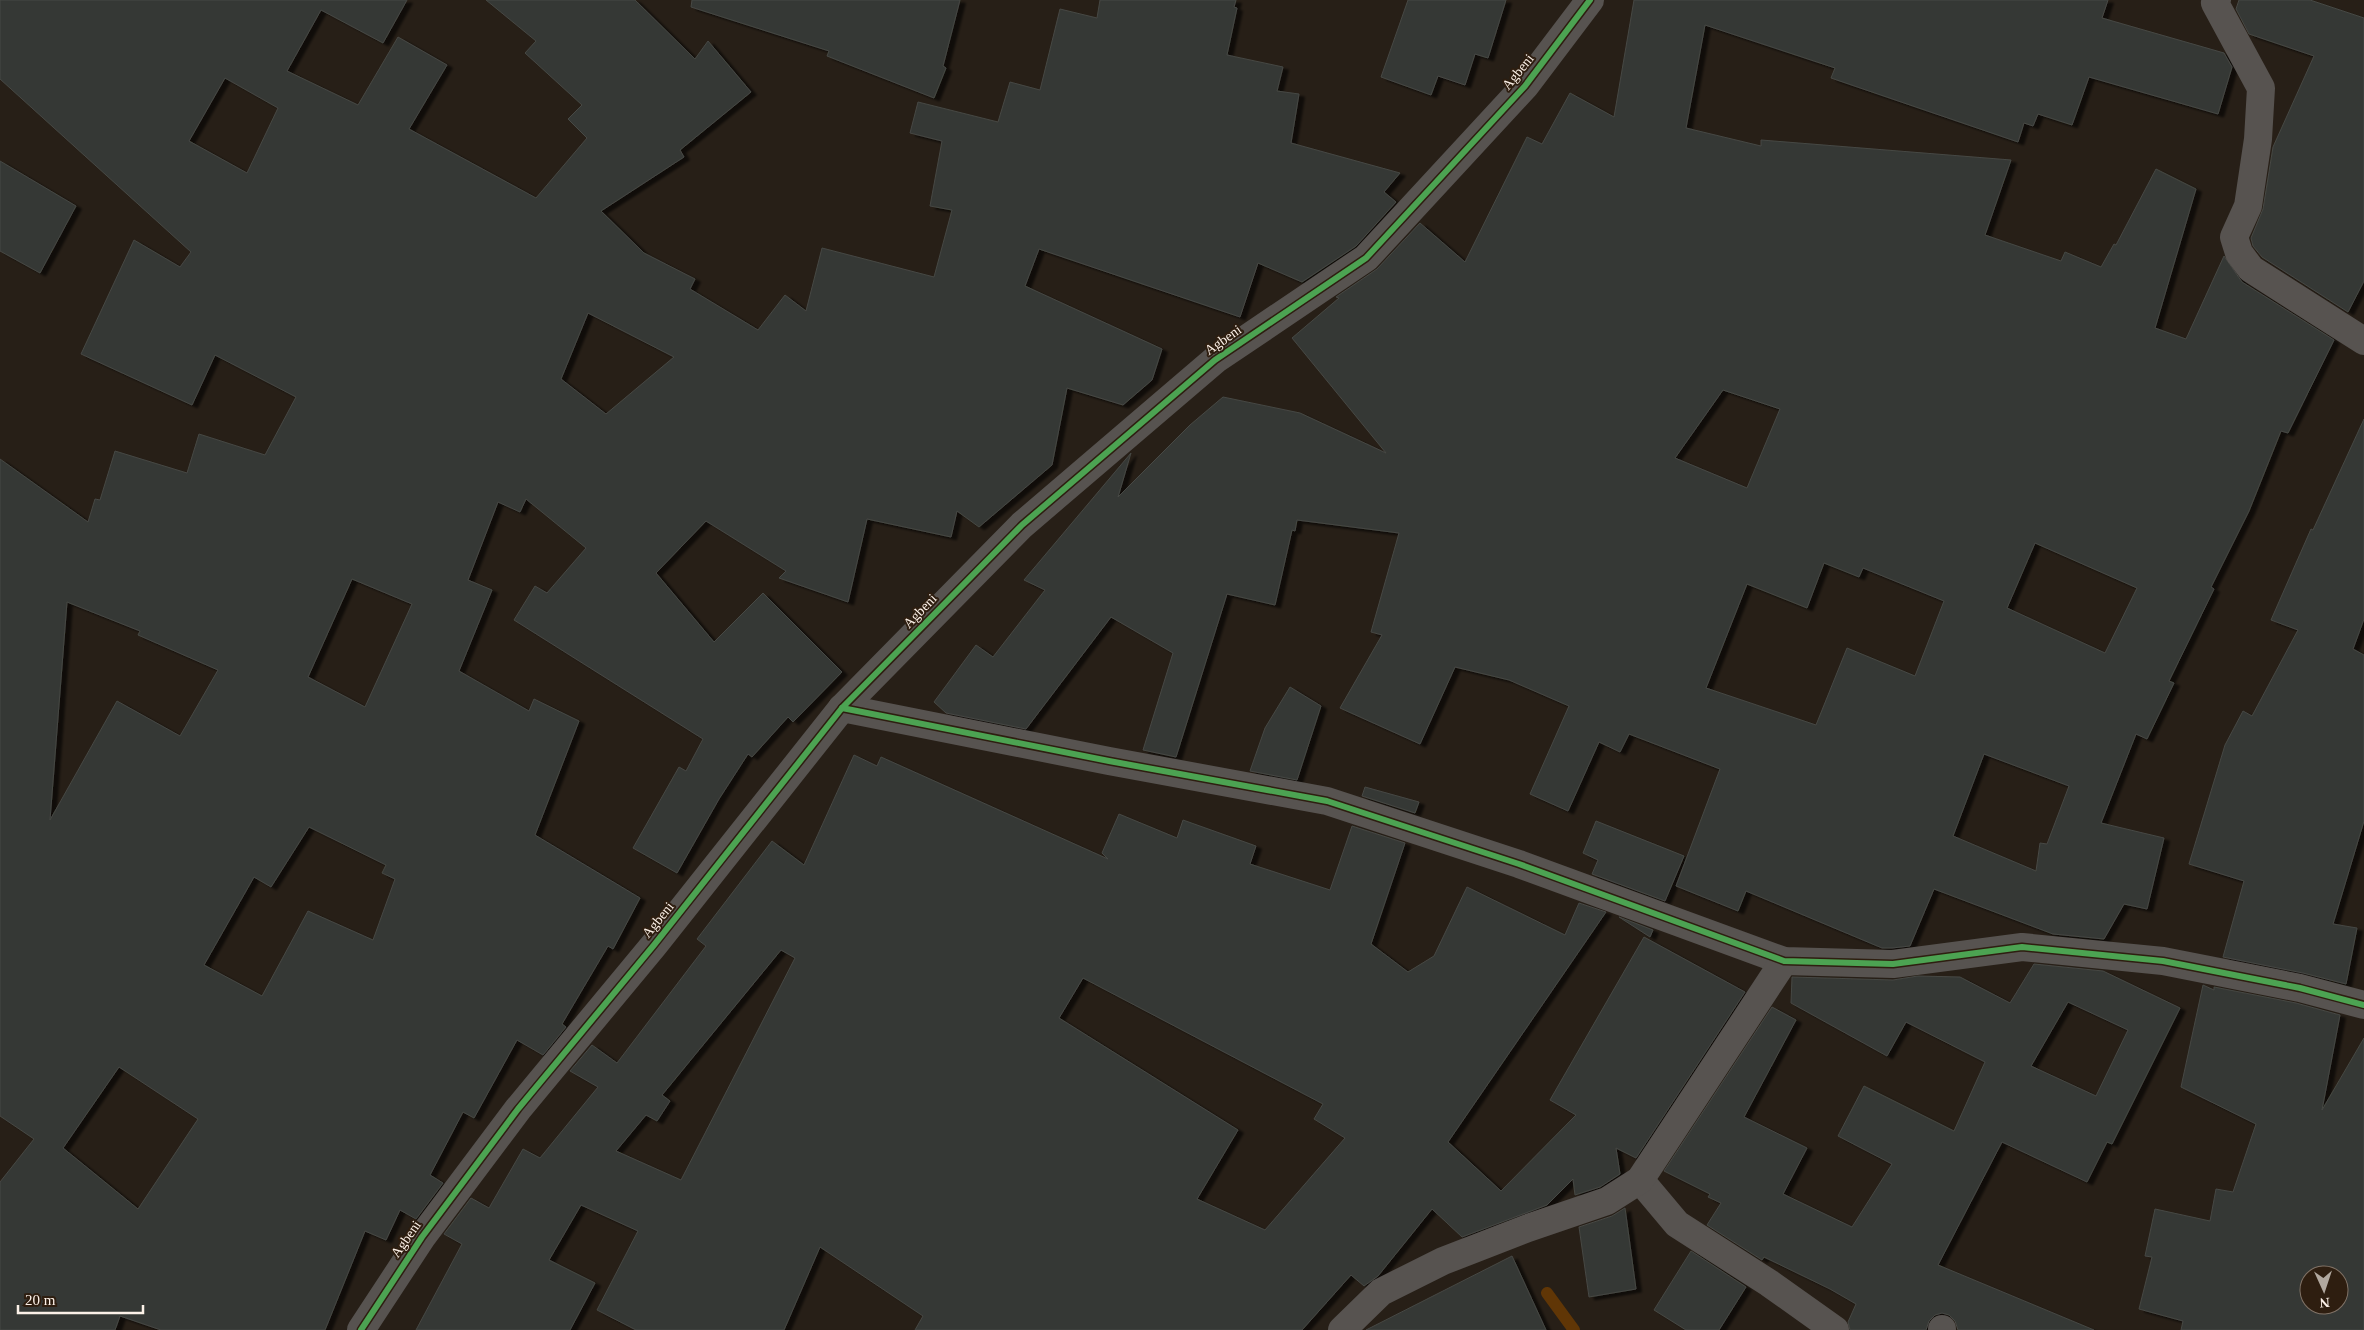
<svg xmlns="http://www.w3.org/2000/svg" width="2364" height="1330" viewBox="0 0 2364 1330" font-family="Georgia,serif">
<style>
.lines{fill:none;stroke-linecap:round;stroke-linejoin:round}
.stream{stroke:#603606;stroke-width:12}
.building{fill:#363835;stroke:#464844;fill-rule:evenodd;filter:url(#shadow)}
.minor{stroke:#575350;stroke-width:28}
.cycleway-casing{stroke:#2e1e10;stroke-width:9}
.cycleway{stroke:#4ca352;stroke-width:6}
.labels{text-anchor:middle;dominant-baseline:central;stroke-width:4;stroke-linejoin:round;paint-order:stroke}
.street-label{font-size:14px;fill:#fcf1e8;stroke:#2e1e10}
</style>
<defs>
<filter id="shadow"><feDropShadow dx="5.5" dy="3" stdDeviation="1" flood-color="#0009"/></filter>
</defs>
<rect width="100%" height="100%" fill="#271f17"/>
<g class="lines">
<polyline class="stream" points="1547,1293 1574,1330"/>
</g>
<g class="building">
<path d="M0,0H407L383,43L321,10L287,71L358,105L398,37L447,65L409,129L536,198L587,138L568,119L582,105L525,53L536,41L486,0H635L695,59L708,41L751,92L680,150L684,157L601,211L644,253L695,279L690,289L758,330L785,295L806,311L822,248L934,277L952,210L930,206L942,141L910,133L918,102L998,122L1010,82L1040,90L1060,9L1097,18L1100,0H1236L1234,7L1237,8L1227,55L1283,67L1277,91L1299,94L1291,143L1400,173L1384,192L1396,202L1356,246L1302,282L1258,263L1240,317L1039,249L1025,286L1162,349L1152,380L1123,405L1067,388L1052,465L979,527L957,511L951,537L867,519L848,602L779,578L786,571L706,521L656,573L714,642L763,593L842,672L793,722L788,717L752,757L748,754L719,799L677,873L633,848L679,767L686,771L703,739L514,620L535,586L547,593L586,548L526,499L520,512L498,502L468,580L492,590L459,671L529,711L534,699L579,721L535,835L640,898L613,949L608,946L562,1024L566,1027L543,1055L517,1040L474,1118L463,1112L430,1175L443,1183L416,1219L400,1210L386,1240L365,1231L325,1330H161L120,1316L115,1330H0V1182L34,1139L0,1116V459L88,522L95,499L100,500L115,451L187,473L199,434L265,455L296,397L215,355L192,405L81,354L134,240L180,267L191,252L0,79ZM225,78L278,108L247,173L189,141ZM588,313L674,357L606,414L561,379ZM352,579L412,604L365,707L308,677ZM67,602L140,631L138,635L218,670L180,736L117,701L50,820ZM309,827L386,865L382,873L395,879L373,940L308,911L262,996L204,965L254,877L271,887ZM119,1067L198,1119L138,1209L63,1148Z"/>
<polygon points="692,0 960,0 943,66 946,68 934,98 827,56 829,51 691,7"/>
<polygon points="1408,0 1506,0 1488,58 1475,54 1465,85 1438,76 1431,95 1381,77"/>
<path d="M1634,0H2108L2102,18L2224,53L2232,67L2218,114L2089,77L2072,125L2038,114L2033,126L2024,123L2018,142L1831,78L1835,68L1705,25L1686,128L1761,146V140L2011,160L1985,235L2061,261L2065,252L2101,267L2114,244L2116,245L2156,169L2196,189L2155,328L2186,339L2224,256L2242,282L2334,340L2288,433L2281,431L2249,511L2211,587L2214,589L2169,681L2174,683L2147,739L2136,734L2101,823L2164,838L2147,909L2124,904L2104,939L2053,934L1934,889L1910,946L1892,948H1882L1746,891L1738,911L1676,886L1720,769L1629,734L1620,752L1599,742L1568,811L1530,794L1569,706L1509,680L1455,667L1420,744L1340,708L1382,635L1371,632L1399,533L1297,520L1295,531L1292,530L1275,605L1227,594L1176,757L1143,750L1173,653L1111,617L1026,729L946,713L934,702L976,645L993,657L1045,590L1024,580L1131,453L1118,497L1190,425L1223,397L1300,413L1386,453L1292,338L1339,298L1336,297L1377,269L1420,223L1465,262L1527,137L1542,144L1570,93L1614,117ZM1723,390L1780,409L1747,488L1675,458ZM2035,543L2137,588L2105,653L2007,608ZM1824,563L1859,577L1863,568L1944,601L1915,676L1847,648L1816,725L1706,688L1747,584L1807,608ZM1984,754L2069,786L2047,844L2040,843L2036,871L1953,836Z"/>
<polygon points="2239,0 2310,0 2364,18 2364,281 2348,312 2262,257 2253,246 2251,238 2263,209 2273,147 2314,56 2249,34 2236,9"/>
<polygon points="0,161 76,206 40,273 0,251"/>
<polygon points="2364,419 2364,619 2353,649 2364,655 2364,821 2333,924 2357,928 2346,984 2303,973 2223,957 2244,881 2189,864 2225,745 2243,711 2252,716 2298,630 2271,620 2311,529 2313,530"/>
<polygon points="1290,687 1321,706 1297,780 1250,771 1265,728"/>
<path d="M854,755L877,766L881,757L1108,859L1102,853L1119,814L1177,838L1183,820L1256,846L1250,864L1330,890L1352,826L1405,843L1371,944L1408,972L1434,956L1467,887L1565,935L1579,903L1606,912L1448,1142L1501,1191L1576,1115L1550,1100L1644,937L1745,992L1636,1158L1616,1148L1620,1174L1600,1187L1575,1195L1573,1179L1547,1205L1462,1237L1432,1209L1378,1276L1364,1286L1351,1275L1302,1330H915L923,1316L820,1247L784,1330H636L597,1310L638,1231L581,1205L549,1260L595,1283L570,1330H416L462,1244L444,1234L471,1198L489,1208L523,1149L540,1158L598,1087L570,1071L592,1045L617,1063L706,946L697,939L772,841L804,865ZM781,950L795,958L681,1180L616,1151L646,1115L657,1121L670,1101L662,1095ZM1083,978L1323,1104L1314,1119L1345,1138L1265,1230L1197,1199L1238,1130L1059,1018Z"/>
<polygon points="1365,787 1419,802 1415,813 1362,796"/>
<polygon points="1596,821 1684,856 1665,901 1592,874 1598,860 1583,853"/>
<polygon points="1619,917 1653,930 1650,937"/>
<path d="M2034,964L2103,971L2180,1008L2112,1144L2107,1142L2087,1182L2002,1142L1938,1265L2094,1330H1958L1955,1321L1949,1315L1942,1313L1935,1315L1929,1321L1926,1330H1850L1848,1322L1856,1304L1830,1289L1764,1257L1762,1260L1707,1225L1721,1203L1708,1197L1710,1194L1664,1171L1772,1007L1796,1020L1744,1117L1807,1148L1783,1194L1852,1227L1892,1164L1838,1136L1864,1086L1954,1131L1985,1062L1906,1022L1887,1056L1791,1003L1792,977L1893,980L1918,976L1960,977L2010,1003ZM2068,1002L2128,1030L2096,1096L2031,1066Z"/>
<path d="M2203,985L2214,990V987L2296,1003L2340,1015L2322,1110L2364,1038V1330H2181L2183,1321L2139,1309L2152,1257L2145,1256L2155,1209L2210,1221L2216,1189L2233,1192L2256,1124L2181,1087ZM2309,1275H2339V1305H2309Z"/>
<polygon points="1625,1208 1636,1289 1589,1297 1579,1227 1612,1216"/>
<polygon points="1691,1251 1746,1287 1719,1330 1686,1330 1654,1310"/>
<polygon points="1512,1256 1546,1330 1366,1330"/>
</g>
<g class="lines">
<g class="minor">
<polyline points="2217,0 2215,3 2261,88 2258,139 2248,206 2234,237 2239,253 2251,269 2364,341"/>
<polyline points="842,708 1109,761 1327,801 1519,864 1784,961 1893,964 2022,947 2163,961 2300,988 2364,1005"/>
<polyline points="1640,1180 1677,1224 1769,1283 1835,1330"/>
<polyline points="361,1330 422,1237 518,1109 654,945 842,708 1022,525 1215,360 1366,258 1525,86 1590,0"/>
<polyline points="1342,1330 1381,1292 1443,1261 1528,1228 1607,1201 1640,1180 1784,961"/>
<polyline points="1942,1330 1942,1329"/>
</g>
<defs>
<g id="cycleway">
<polyline points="842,708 1109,761 1327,801 1519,864 1784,961 1893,964 2022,947 2163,961 2300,988 2364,1005"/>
<polyline points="361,1330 422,1237 518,1109 654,945 842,708 1022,525 1215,360 1366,258 1525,86 1590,0"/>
</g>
</defs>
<use href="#cycleway" class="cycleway-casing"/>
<use href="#cycleway" class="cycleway"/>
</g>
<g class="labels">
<g class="street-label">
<text transform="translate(1518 72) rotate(-51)">Agbeni</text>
<text transform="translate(1223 340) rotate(-35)">Agbeni</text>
<text transform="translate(920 611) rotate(-46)">Agbeni</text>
<text transform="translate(658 920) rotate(-51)">Agbeni</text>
<text transform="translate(406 1239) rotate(-55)">Agbeni</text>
</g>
</g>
<g transform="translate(2324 1290) rotate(177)"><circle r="24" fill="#2e1e10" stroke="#807266"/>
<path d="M0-4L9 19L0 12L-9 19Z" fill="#b1a89f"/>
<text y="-8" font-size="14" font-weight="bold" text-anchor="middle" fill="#fcf1e8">N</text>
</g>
<path d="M18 1305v8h125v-8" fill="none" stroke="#fcf1e8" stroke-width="2.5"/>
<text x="25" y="1305" font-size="15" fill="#fcf1e8" stroke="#2e1e10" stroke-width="4" paint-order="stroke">20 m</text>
</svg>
